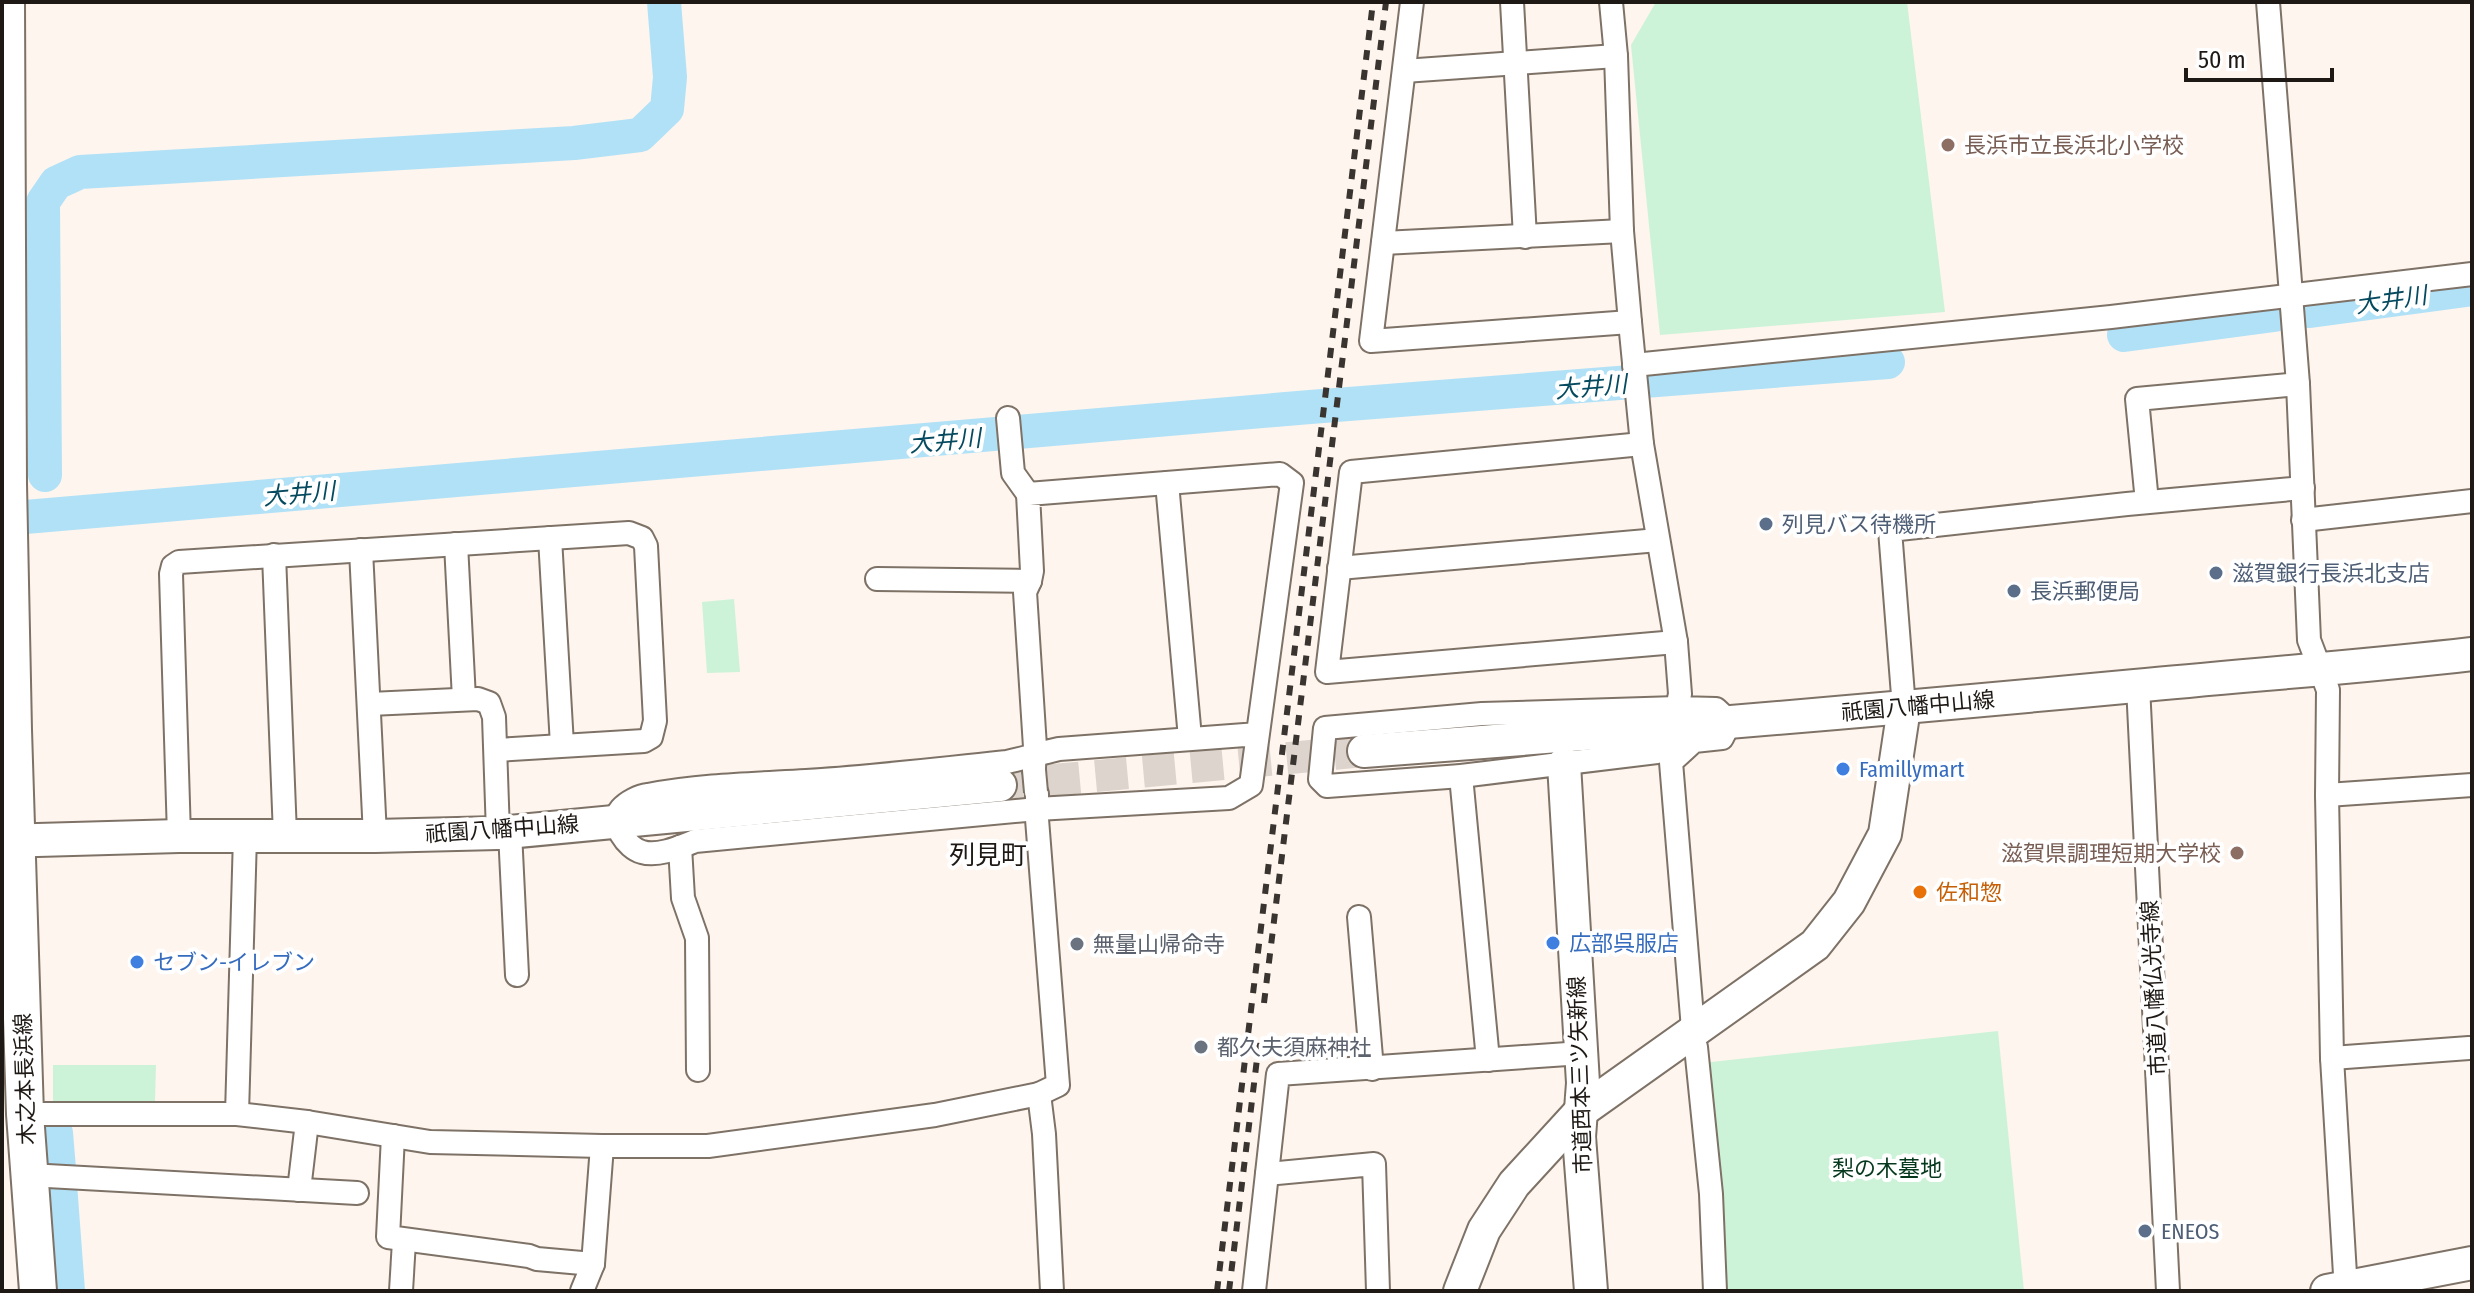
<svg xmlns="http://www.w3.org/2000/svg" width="2474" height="1293" viewBox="0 0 2474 1293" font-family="'Fira Sans Condensed','Noto Sans JP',sans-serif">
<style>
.green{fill:#ccf3d8}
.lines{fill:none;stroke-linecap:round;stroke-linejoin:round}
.river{stroke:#b1e1f7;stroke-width:34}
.secondary-tunnel{stroke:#dcd4cd;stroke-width:32;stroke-dasharray:32 16;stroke-linecap:butt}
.street-casing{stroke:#7e7267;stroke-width:26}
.secondary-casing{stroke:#7e7267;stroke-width:36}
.primary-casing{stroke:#7e7267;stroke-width:40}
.street{stroke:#fff;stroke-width:22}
.secondary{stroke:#fff;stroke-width:32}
.primary{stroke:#fff;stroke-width:36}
.rail{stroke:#3a3430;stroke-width:6;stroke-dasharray:10 10;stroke-linecap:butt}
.street-bridge-casing{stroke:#7e7267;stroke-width:26;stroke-linecap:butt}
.street-bridge{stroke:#fff;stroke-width:22}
.education-dot{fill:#8d6e63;stroke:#fff;stroke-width:3}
.service-dot{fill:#5c6f8a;stroke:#fff;stroke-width:3}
.shop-dot{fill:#3f7fe0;stroke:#fff;stroke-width:3}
.food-dot{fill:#e8710a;stroke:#fff;stroke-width:3}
.worship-dot{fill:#6b7280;stroke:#fff;stroke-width:3}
.labels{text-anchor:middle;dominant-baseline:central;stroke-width:8;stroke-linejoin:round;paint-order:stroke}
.education-label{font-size:22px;fill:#785e54;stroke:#fff;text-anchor:start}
.service-label{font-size:22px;fill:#4e5e75;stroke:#fff;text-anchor:start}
.street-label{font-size:22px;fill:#1e1915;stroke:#fff}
.shop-label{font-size:22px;fill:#366cbe;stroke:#fff;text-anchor:start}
.food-label{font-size:22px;fill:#c56008;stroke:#fff;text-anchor:start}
.worship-label{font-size:22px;fill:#5b616d;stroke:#fff;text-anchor:start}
.park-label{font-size:22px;fill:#06381d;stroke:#fff}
.water-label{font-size:24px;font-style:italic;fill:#054a5f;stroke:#fff}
.quarter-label{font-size:26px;fill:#1e1915;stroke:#fff}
</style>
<rect width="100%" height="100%" fill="#fef5ee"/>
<g class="green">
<polygon points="1656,2 1907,2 1945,312 1660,335 1631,45"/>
<polygon points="734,599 740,672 707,673 702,602"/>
<polygon points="1998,1031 2024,1291 1717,1291 1702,1063"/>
<polygon points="53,1065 156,1065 155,1101 85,1102 53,1106"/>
</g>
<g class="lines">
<g class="river">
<polyline points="2310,311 2472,289"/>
<polyline points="2124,335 2274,315"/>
<polyline points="45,475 43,202 56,183 80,172 574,143 640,135 667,109 670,77 664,2"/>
<polyline points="2,519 1310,407 1888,362"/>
<polyline points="51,1122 56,1133 59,1169"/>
<polyline points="60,1184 68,1291"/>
</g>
<polyline class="secondary-tunnel" points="1000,785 1364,751"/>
<defs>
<g id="street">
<polyline points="1412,2 1371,341 1630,322"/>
<polyline points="1512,2 1525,237"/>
<polyline points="1611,2 1616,56 1622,231 1630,322 1642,444 1676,642 1680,694 1677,708 1716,709 1730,722 1722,738 1694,741 1671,762 1693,1029"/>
<polyline points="2268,2 2298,384 2309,640 2328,690 2327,795 2332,1058 2346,1291"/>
<polyline points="1404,71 1616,56"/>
<polyline points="1383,243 1622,231"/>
<polyline points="1634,365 2111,317 2472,274"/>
<polyline points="1008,418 1013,473 1028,494"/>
<polyline points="1642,444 1351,472 1327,672 1676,642"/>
<polyline points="1167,483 1190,738"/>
<polyline points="2147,502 2137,399 2298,384"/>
<polyline points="2303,520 2472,501"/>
<polyline points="550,538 562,745"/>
<polyline points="456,544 464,699"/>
<polyline points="361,550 375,836"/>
<polyline points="274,555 285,835"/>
<polyline points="1339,568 1658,540"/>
<polyline points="877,579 1030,581"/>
<polyline points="2138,686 2168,1291"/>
<polyline points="370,704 478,699 489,703 494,717 498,833"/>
<polyline points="1677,708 1482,714 1325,728 1320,779 1327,786 1461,776 1657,752 1685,744"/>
<polyline points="1904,708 1890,530 2127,504 2303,488"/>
<path d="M1034,770C1034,762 1035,755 1035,747L1025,592L1030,581L1032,571L1028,494L1280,474L1292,483L1251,785L1229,798L1037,809L695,841C680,847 658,857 642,852C627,848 609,823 621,809C627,802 639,796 648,795C700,785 753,784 806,781C873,777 940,769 1007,762C1025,758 1042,753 1059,749L1258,734"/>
<polyline points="1461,776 1488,1060"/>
<polyline points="1037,794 1037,819 1058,1085 1039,1094 1044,1134 1052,1291"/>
<polyline points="2327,795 2472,785"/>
<polyline points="510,832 517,975"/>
<polyline points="179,836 171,574 173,566 179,562 629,533 642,538 646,546 655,721 651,737 644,741 496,750"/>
<polyline points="680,847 683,898 697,938 698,1070"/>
<polyline points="1359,917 1372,1069"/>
<polyline points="1696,1047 1711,1194 1715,1291"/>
<polyline points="2332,1058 2469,1048"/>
<polyline points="25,1114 237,1114 307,1122 430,1142 602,1146 708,1146 935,1115 1039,1094"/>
<polyline points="237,1114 245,836"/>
<polyline points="393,1136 388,1237 529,1256 537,1259 593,1264"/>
<polyline points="1267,1174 1374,1164 1378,1291"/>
<polyline points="29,1175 357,1193"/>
<polyline points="299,1190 307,1122"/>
<polyline points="401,1291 404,1241"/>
<polyline points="582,1291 593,1264 602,1146"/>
<polyline points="1254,1291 1278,1074 1582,1053"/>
</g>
<g id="secondary">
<path d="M1364,751C1621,732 1878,710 2135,686C2247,675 2360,667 2472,654"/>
<polyline points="1564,764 1583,1083 1579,1137 1591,1291"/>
<polyline points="2,841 179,836 375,836 498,833 1000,785"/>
<polyline points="1460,1291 1484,1230 1514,1184 1580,1112 1815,945 1849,902 1885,834 1904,708"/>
<polyline points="2327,1291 2472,1263"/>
</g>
<polyline id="primary" points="6,2 8,484 13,730 25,1114 38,1291"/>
</defs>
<use href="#street" class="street-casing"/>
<use href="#secondary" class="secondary-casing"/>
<use href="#primary" class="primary-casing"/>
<use href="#street" class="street"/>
<use href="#secondary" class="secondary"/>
<use href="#primary" class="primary"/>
<g class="rail">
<polyline points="1264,1003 1386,2"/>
<polyline points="1217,1291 1373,2"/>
<polyline points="1229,1291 1260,1034"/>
</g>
<defs>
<polyline id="street-bridge" points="1034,770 1036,792"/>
</defs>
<use href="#street-bridge" class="street-bridge-casing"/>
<use href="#street-bridge" class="street-bridge"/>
</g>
<g class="education-dot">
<circle cx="1948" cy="145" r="8"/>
<circle cx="2237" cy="853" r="8"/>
</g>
<g class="service-dot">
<circle cx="1766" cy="524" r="8"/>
<circle cx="2216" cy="573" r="8"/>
<circle cx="2014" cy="591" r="8"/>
<circle cx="2145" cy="1231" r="8"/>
</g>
<g class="shop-dot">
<circle cx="1843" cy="769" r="8"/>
<circle cx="1553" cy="943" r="8"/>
<circle cx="137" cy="962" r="8"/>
</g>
<circle class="food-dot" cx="1920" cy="892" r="8"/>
<g class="worship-dot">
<circle cx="1077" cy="944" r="8"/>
<circle cx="1201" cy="1047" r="8"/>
</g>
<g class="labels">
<g class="education-label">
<text x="1964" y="145">長浜市立長浜北小学校</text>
<text x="2221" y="853" text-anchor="end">滋賀県調理短期大学校</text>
</g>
<g class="service-label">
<text x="1782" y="524">列見バス待機所</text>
<text x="2232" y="573">滋賀銀行長浜北支店</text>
<text x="2030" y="591">長浜郵便局</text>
<text x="2161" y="1231">ENEOS</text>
</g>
<g class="street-label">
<text transform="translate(1918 706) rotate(-5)">祇園八幡中山線</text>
<text transform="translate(502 829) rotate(-4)">祇園八幡中山線</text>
<text transform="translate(2154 988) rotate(-93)">市道八幡仏光寺線</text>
<text transform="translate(1580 1075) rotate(-92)">市道西本三ツ矢新線</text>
<text transform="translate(25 1079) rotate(-92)">木之本長浜線</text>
</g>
<g class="shop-label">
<text x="1859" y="769">Famillymart</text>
<text x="1569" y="943">広部呉服店</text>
<text x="153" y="962">セブン-イレブン</text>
</g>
<g class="food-label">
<text x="1936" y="892">佐和惣</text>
</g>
<g class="worship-label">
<text x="1093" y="944">無量山帰命寺</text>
<text x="1217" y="1047">都久夫須麻神社</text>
</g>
<g class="park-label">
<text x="1887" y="1168">梨の木墓地</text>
</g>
<g class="water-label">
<text transform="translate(2391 300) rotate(-8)">大井川</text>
<text transform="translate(1591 387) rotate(-5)">大井川</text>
<text transform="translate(945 441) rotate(-5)">大井川</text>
<text transform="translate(299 494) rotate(-5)">大井川</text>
</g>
<g class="quarter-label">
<text x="988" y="855">列見町</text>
</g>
</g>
<rect width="2474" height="1293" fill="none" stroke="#1e1915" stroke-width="8"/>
<path d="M2186 68v12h146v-12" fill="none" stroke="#1e1915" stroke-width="4"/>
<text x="2198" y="68" font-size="24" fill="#1e1915" stroke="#ffffff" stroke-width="6" paint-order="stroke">50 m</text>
</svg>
